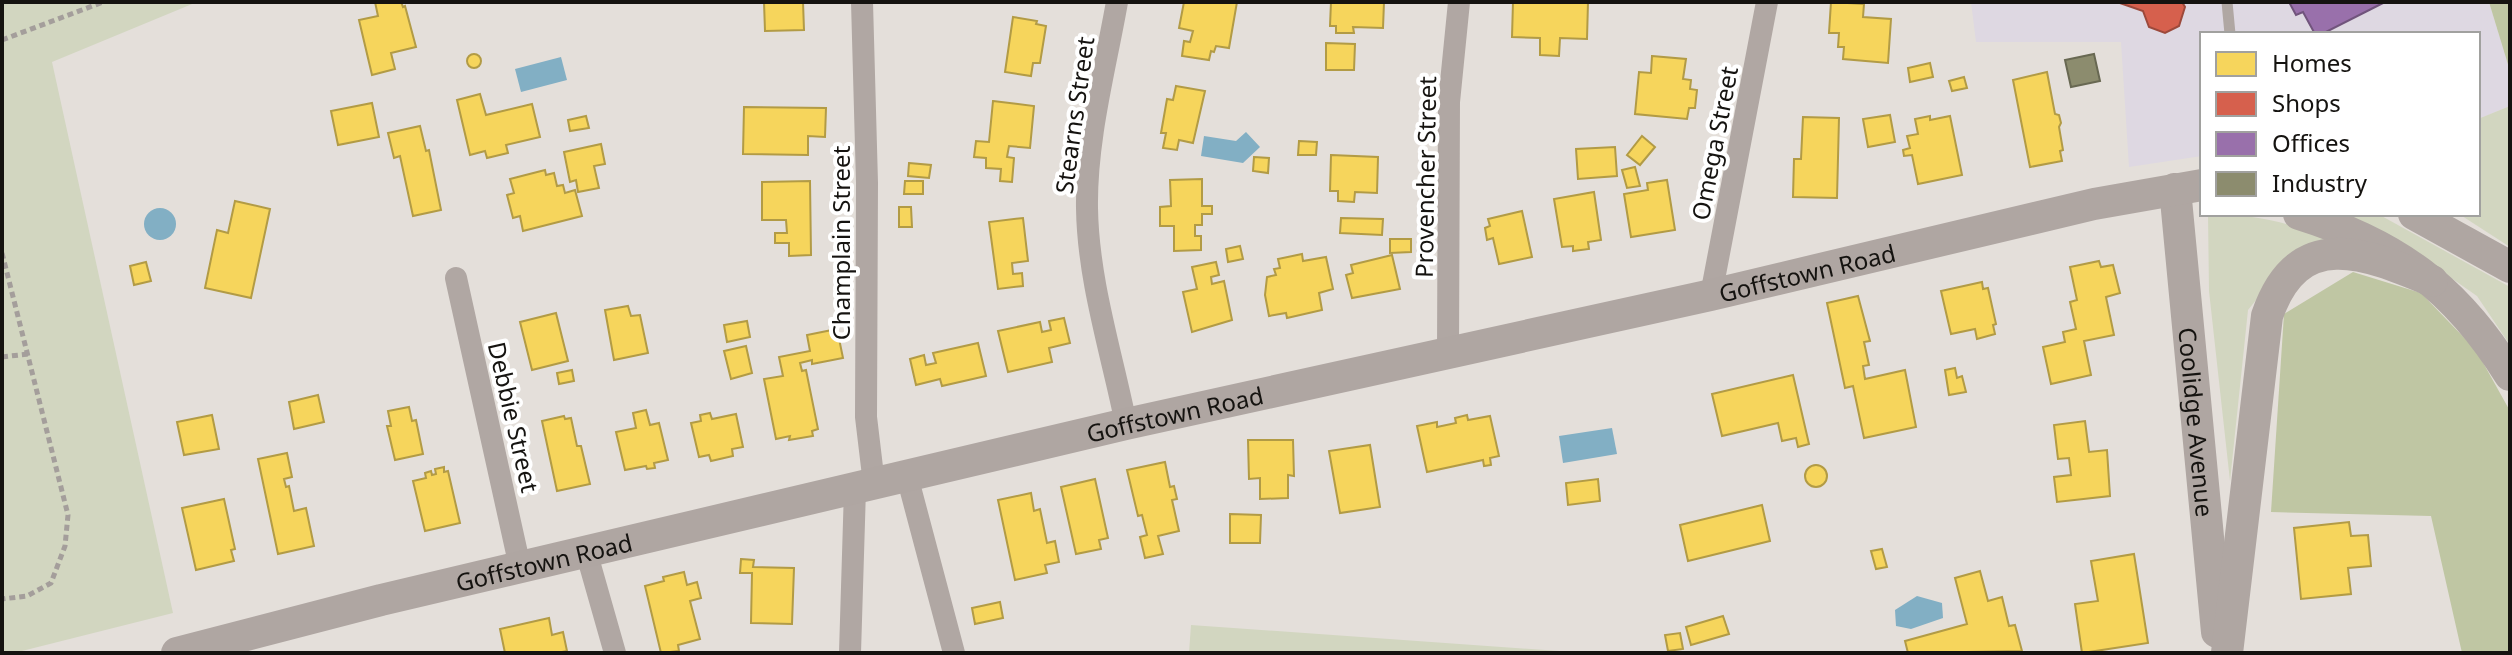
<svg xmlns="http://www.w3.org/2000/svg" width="2512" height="655" viewBox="0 0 2512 655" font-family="'Noto Sans',sans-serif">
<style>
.commercial{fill:#ded8e2}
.green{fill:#d2d6c0}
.forest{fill:#bfc6a3}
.water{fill:#82afc4}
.homes{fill:#f6d55c;stroke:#b29b45;stroke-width:2}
.shops{fill:#d6604d;stroke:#9c493b;stroke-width:2}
.offices{fill:#9970ab;stroke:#71547c;stroke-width:2}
.industry{fill:#8c8c6e;stroke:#686852;stroke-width:2}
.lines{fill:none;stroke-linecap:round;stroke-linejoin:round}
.path{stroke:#a49e9b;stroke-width:5;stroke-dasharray:6 4;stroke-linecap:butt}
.lane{stroke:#b0a7a3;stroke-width:11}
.street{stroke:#b0a7a3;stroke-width:22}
.secondary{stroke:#afa6a2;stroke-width:32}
.labels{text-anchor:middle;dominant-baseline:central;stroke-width:8;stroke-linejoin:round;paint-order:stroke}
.street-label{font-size:24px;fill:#151310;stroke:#fff}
</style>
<rect width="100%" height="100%" fill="#e4dfda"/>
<polygon class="commercial" points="1971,2 2489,2 2510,71 2510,106 2478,119 2478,34 2202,34 2202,156 2129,167 2121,42 1976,42"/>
<g class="green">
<polygon points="2,2 197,2 52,62 173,613 14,653 2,653"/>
<polygon points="2510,106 2510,247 2459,214 2478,214 2478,119"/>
<path d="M2208,214C2261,214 2293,225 2344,242L2290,258L2248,310L2230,481L2209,291Z"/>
<polygon points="2347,214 2378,214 2510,287 2510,345 2477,296 2407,247"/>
<polygon points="1191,625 1588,653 1189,653"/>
</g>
<g class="forest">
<polygon points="2489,2 2510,2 2510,71"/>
<polygon points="2353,272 2421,293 2476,350 2510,411 2510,653 2462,653 2431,516 2271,512 2284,314"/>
</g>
<g class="water">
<polygon points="561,57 567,80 521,92 515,69"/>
<polygon points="1246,132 1260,147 1243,163 1201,156 1204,136 1236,141"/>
<circle cx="160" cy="224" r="16"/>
<polygon points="1612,428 1617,454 1563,463 1559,436"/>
<polygon points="1917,596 1942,603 1943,618 1911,629 1896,626 1895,610"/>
</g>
<g class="homes">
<polygon points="375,2 401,2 403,7 405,6 416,47 391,53 395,69 372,75 359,20 378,16"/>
<polygon points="764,2 803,2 804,30 765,31"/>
<polygon points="1184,2 1237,2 1229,48 1216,46 1214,52 1211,51 1209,60 1182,56 1184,41 1190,42 1193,31 1179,28"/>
<polygon points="1331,2 1384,2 1383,28 1353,27 1354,33 1336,33 1336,26 1330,26"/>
<polygon points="1513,2 1588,2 1587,39 1560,38 1559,56 1540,55 1540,38 1512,37"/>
<polygon points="1831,2 1864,4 1863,17 1891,19 1888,63 1843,59 1844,47 1838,47 1839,33 1829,33"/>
<polygon points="1013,17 1037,21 1036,24 1046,26 1040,63 1033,63 1031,76 1005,72"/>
<polygon points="1326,43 1355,44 1354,70 1326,70"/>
<circle cx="474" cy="61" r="7"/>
<polygon points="1652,56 1686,59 1683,79 1691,80 1690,89 1697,90 1695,108 1689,108 1687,119 1635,114 1639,72 1651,73"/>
<polygon points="1930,63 1933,77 1910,82 1908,68"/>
<polygon points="2047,72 2055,114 2059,115 2061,123 2059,127 2063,150 2060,151 2062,161 2030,167 2013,80"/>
<polygon points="1964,77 1967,88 1952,91 1949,81"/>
<polygon points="1176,86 1205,91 1193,143 1179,140 1177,150 1163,148 1166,133 1161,133 1167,99 1173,100"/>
<polygon points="480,94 486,115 532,104 540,137 506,145 508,153 487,158 485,151 470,155 457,100"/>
<polygon points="993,101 1034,106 1030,148 1009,146 1007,157 1014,158 1012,182 1000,181 1001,169 986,168 986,158 974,157 976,141 989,142"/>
<polygon points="372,103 379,137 338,145 331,111"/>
<polygon points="744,107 826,108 825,137 808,136 808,155 743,154"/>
<polygon points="1890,115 1895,142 1868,147 1863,119"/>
<polygon points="586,116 589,128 570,131 568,120"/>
<polygon points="1930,116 1930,120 1950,116 1962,175 1918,184 1912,155 1904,156 1903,150 1910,148 1907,136 1918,134 1915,119"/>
<polygon points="1803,117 1839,118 1837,198 1793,197 1794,159 1801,159"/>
<polygon points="420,126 426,151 429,150 441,210 413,216 400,156 394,158 388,133"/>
<polygon points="1642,136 1655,147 1640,165 1627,155"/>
<polygon points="1299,141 1317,142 1316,155 1298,155"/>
<polygon points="601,144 605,164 594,166 599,188 578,192 576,180 570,182 564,152"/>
<polygon points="1615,147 1617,176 1578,179 1576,149"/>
<polygon points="1331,155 1378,157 1377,193 1355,192 1354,202 1338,201 1338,191 1330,191"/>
<polygon points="1254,157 1269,158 1268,173 1253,171"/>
<polygon points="909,163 931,165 929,178 908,176"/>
<polygon points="1635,167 1640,186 1627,188 1622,170"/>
<polygon points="545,170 546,175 554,173 557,186 563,185 565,193 575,190 582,216 523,231 520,216 513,218 507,195 514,193 510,179"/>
<polygon points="1202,179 1202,206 1212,206 1212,214 1202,214 1202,225 1195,225 1195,236 1201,236 1201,250 1174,251 1174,226 1160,226 1160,207 1171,206 1170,180"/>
<polygon points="1667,180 1675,230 1631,237 1624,194 1648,190 1647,183"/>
<polygon points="810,181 811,255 789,256 789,243 775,243 775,233 787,233 786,220 762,220 762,182"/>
<polygon points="905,181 923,181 923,194 904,194"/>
<polygon points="1594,192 1601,240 1588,242 1589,249 1573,251 1573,246 1562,247 1554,199"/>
<polygon points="235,201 270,209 251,298 205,288 217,230 228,233"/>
<polygon points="899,207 911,207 912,227 899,227"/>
<polygon points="1522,211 1532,257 1499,264 1493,238 1487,240 1485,228 1490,226 1488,219"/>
<polygon points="1023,218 1028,261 1012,263 1013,274 1022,273 1023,286 998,289 989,222"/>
<polygon points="1341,218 1383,219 1382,235 1340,233"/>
<polygon points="1390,239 1411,239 1411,252 1390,253"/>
<polygon points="1240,246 1243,259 1228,262 1226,249"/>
<polygon points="1302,254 1303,261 1326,257 1333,289 1319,293 1322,310 1287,318 1286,313 1269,316 1265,295 1267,277 1276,275 1274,269 1280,268 1278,259"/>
<polygon points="1392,255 1400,289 1352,298 1346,275 1353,273 1351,265"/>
<polygon points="2099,261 2101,267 2113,265 2120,293 2106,297 2114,335 2084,341 2091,375 2051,384 2043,347 2065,342 2063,332 2076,329 2070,302 2077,300 2070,267"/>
<polygon points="146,262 151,281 134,285 130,266"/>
<polygon points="1216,262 1219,275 1211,277 1212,284 1224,281 1232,320 1192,332 1183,292 1197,289 1192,267"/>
<polygon points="1982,282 1983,289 1988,288 1996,324 1993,325 1995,334 1977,339 1975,329 1951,334 1941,291"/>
<polygon points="1858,296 1870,341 1864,342 1869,365 1863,366 1865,379 1905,370 1916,427 1864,438 1853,386 1845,388 1827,303"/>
<polygon points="628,306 631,316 640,315 648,353 614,360 605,310"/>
<polygon points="556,313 568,361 532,370 520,322"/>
<polygon points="1064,318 1070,343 1049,348 1052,362 1008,372 998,331 1040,322 1042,332 1051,330 1049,321"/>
<polygon points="747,321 750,337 727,342 724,325"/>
<polygon points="837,329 843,358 812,364 812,360 800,363 802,371 806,370 818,429 812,431 813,436 789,440 790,436 776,439 764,379 783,376 779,357 810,351 807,335"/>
<polygon points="978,343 986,376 942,386 940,379 916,385 910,359 924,355 926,365 936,363 933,353"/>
<polygon points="746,346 752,373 731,379 724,351"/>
<polygon points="1955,368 1957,378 1962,376 1966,392 1949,395 1945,370"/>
<polygon points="572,370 574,381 559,384 557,373"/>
<polygon points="1793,375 1809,444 1798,447 1796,438 1782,441 1778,423 1722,436 1712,394"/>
<polygon points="318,395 324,422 294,429 289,402"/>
<polygon points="409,407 412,421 416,420 423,454 395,460 387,426 391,426 388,411"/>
<polygon points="646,410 650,425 659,423 668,460 654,463 655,468 647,469 646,466 625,470 616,432 636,428 633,413"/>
<polygon points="710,413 712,419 736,414 743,447 732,449 733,456 711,461 709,455 699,457 691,423 701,421 700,415"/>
<polygon points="212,415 219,449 184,455 177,422"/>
<polygon points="1467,415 1468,420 1490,416 1499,456 1490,458 1491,465 1484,466 1483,460 1427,472 1417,426 1437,422 1437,427 1456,423 1455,418"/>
<polygon points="564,416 565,419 571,418 577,446 581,446 590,484 557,491 542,421"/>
<polygon points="2085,421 2089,452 2107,450 2110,496 2057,502 2054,477 2071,475 2069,458 2058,459 2054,425"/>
<polygon points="1248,440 1293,440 1294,476 1288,475 1288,498 1260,499 1260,478 1249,479"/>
<polygon points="1370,445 1380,507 1340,513 1329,451"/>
<polygon points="287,453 292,477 284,479 286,487 289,486 294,511 306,508 314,546 278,554 258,459"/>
<polygon points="1165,462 1170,487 1174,486 1177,499 1172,500 1179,531 1158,536 1163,554 1145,558 1140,537 1147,535 1142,515 1138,516 1127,470"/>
<circle cx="1816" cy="476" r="11"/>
<polygon points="444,467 444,472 448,471 460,523 425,531 413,481 426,478 425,473 431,471 432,475 436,474 435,469"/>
<polygon points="1095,479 1108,538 1099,540 1101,549 1076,554 1061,487"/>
<polygon points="1598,479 1600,501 1568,505 1566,483"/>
<polygon points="1031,493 1034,511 1040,509 1047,543 1055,541 1059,562 1045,565 1047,573 1015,580 998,500"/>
<polygon points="224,499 235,549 231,550 234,561 196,570 182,508"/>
<polygon points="1762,505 1770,541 1688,561 1680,525"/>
<polygon points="1230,514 1261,515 1260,543 1230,543"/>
<polygon points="2349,522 2351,536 2368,535 2371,566 2348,568 2351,594 2301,599 2294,528"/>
<polygon points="1882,549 1887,567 1876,569 1871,551"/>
<polygon points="2134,554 2148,643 2082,653 2075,604 2098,601 2091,561"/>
<polygon points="741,559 754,560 753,567 794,568 792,624 751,623 752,573 740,573"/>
<polygon points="1980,571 1988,601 2002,597 2009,626 2015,625 2022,651 1908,653 1905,641 1967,624 1955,578"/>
<polygon points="684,572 687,585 697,582 701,598 690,601 700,639 678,645 679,651 661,653 645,586 664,581 663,577"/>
<polygon points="1000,602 1003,618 975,624 972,608"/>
<polygon points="1723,616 1729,634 1691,645 1686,627"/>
<polygon points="549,618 552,635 563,632 567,651 557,653 505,653 500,629"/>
<polygon points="1680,633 1683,649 1668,651 1665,635"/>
</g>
<polygon class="shops" points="2117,2 2182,2 2185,7 2179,26 2165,33 2149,27 2143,11"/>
<polygon class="offices" points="2289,2 2385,2 2322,34 2315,34 2303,12 2296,15"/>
<polygon class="industry" points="2094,54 2100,81 2071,87 2065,60"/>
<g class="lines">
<g class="path">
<polyline points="2,40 103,2"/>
<polyline points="2,253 68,515 65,546 51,583 27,596 2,599"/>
<polyline points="2,357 28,354"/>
</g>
<polyline class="lane" points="2227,2 2230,34"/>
<g class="street">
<polyline points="862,2 867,183 866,417 874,484"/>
<path d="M1117,2C1105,70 1086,139 1087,208C1088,281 1112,354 1126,424"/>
<polyline points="456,278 520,567"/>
<polyline points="1711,295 1767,2"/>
<polyline points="1448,353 1449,102 1459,2"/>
<polyline points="907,476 954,653"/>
<polyline points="586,551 615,653"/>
<polyline points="850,653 855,489"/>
</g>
<g class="secondary">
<path id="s1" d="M2175,189L2217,632"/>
<path d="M2299,214C2396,244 2456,288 2510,375"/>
<polyline points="2414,214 2510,267"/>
<path id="s2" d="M177,653L381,600L1126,424L1711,295L2094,204L2202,185"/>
<path d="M2227,653L2267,316C2298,225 2365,253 2432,281"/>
</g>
</g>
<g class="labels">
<g class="street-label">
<text transform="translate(1074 115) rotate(-82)">Stearns Street</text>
<text transform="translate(1714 143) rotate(-79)">Omega Street</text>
<text transform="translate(1425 177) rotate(-89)">Provencher Street</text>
<text transform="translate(840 243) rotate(-90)">Champlain Street</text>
<text stroke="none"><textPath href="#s2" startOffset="1674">Goffstown Road</textPath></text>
<text stroke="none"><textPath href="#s2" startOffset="1026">Goffstown Road</textPath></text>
<text transform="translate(514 417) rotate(77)">Debbie Street</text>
<text stroke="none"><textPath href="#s1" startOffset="234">Coolidge Avenue</textPath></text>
<text stroke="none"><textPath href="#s2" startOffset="378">Goffstown Road</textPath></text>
</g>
</g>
<rect width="2512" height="655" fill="none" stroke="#151310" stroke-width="8"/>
<rect x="2200" y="32" width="280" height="184" fill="#ffffff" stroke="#a1a19f" stroke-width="2"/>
<rect x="2216" y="52" width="40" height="24" fill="#f6d55c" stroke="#a1a19f" stroke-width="2"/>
<text x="2272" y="72" font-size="24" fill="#151310">Homes</text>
<rect x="2216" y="92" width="40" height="24" fill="#d6604d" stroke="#a1a19f" stroke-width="2"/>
<text x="2272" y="112" font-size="24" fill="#151310">Shops</text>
<rect x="2216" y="132" width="40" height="24" fill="#9970ab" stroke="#a1a19f" stroke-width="2"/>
<text x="2272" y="152" font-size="24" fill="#151310">Offices</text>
<rect x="2216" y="172" width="40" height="24" fill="#8c8c6e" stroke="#a1a19f" stroke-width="2"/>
<text x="2272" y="192" font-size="24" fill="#151310">Industry</text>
</svg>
